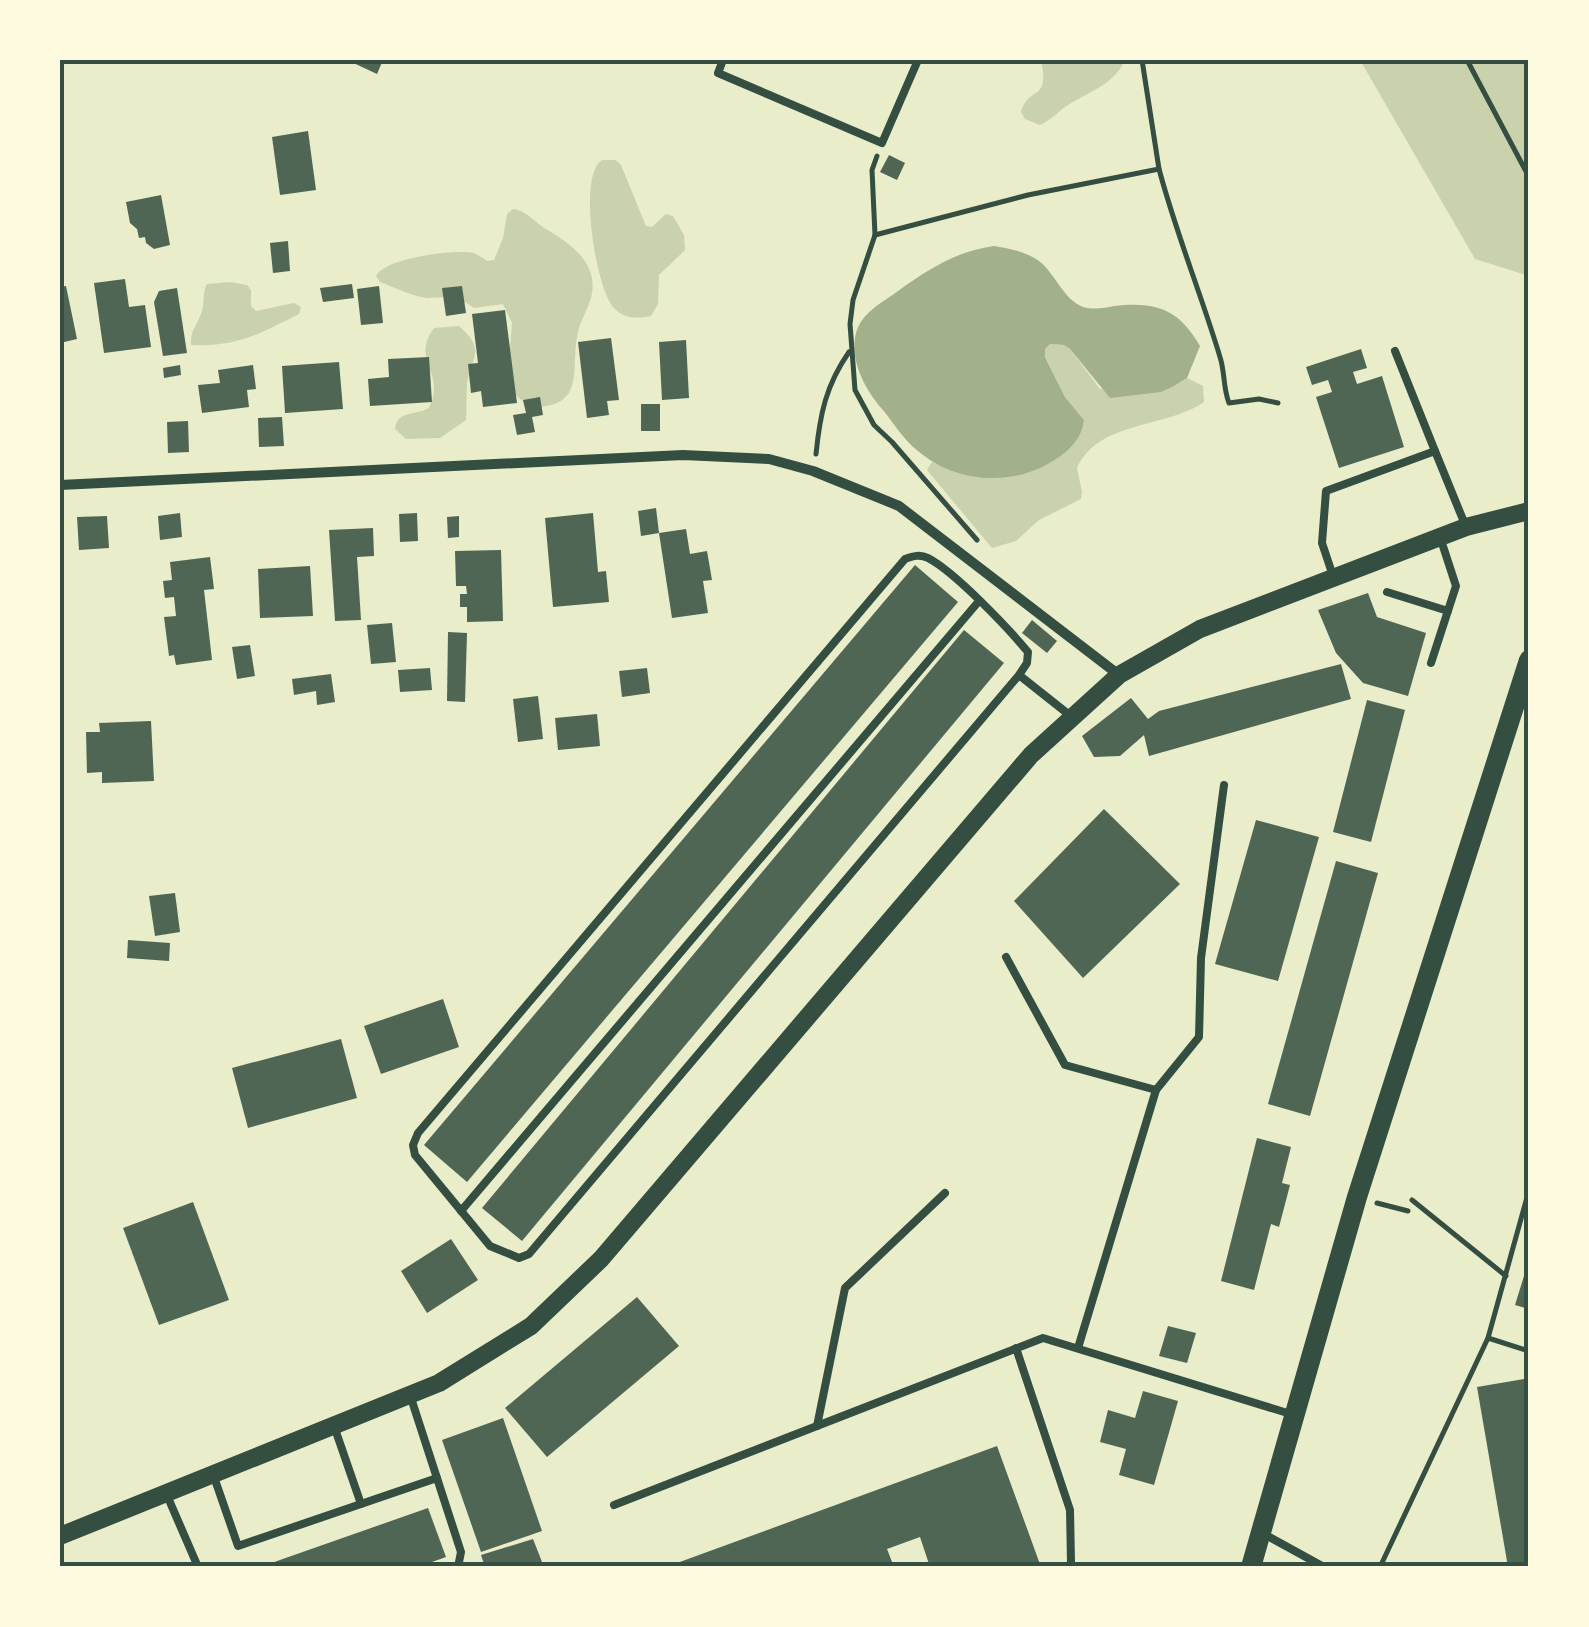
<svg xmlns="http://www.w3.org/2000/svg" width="1589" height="1627" viewBox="0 0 1589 1627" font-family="Manrope,sans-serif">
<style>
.green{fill:#cad2ad}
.water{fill:#a3b18a}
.building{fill:#4f6655}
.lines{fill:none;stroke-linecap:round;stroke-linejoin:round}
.path{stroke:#344e41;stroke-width:5}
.service{stroke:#344e41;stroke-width:8}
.minor{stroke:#344e41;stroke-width:10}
.tertiary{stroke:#344e41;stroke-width:18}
.secondary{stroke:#344e41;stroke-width:20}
.neatline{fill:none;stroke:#344e41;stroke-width:4}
</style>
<rect width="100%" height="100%" fill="#e9edc9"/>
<g class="green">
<path d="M1041,60H1117L1123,64C1112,85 1087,93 1068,105C1058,111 1052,120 1040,125L1025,119L1021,112C1030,84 1050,103 1041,60Z"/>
<polygon points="1360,60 1529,60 1529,276 1475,259"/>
<path d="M602,160H616L621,165L646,226L652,227L666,214L673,216L684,235L685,250L659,275L658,304L651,316C638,319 624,319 614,308C596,289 577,176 602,160Z"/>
<path d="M513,209C526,210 534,222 546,229C571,244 602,265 590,301C586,313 579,323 577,337C571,374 585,408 530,407L512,392L509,362L512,323L503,304L474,308C449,291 454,298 428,298C413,297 394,287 380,282L376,276C385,258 454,249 474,253C476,254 485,259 487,261L494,260L503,238L507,214Z"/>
<path d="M230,282L247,285L251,290V306L256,311L294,303L301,307L299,314C259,334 237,347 191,345C190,329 198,325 202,311C205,301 202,293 207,284Z"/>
<path d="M459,326C488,352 470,356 467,386C466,398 467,409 466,420L440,438L406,439L395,429C397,410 415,416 429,408C447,373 410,360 434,328Z"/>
<path d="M1050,344L1064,345L1070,349L1100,389L1174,386L1187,378L1203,386L1204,402C1165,429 1099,420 1077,468L1082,492L1081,499L1039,520L1016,541L992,548L927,470L932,462C975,481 1018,485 1058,457C1072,448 1082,437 1084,420L1065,397L1045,356V349Z"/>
</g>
<path class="water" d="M994,246C1008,248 1027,252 1039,261C1055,273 1063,299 1083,307C1093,310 1105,308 1114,306C1156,301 1179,309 1200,346L1187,378L1174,386L1161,392L1110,398L1070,349L1064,345L1050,344L1045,349V357L1065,397L1084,420C1082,439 1069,451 1053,461C1012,487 955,483 918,451C904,440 894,424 883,410C866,391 849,361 856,333C862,312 882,303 898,291C929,269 956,251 994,246Z"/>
<g class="building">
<polygon points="347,60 383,60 377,74"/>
<polygon points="308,131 316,190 280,195 272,137"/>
<polygon points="889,155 905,163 897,180 880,172"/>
<polygon points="161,195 170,245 154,249 146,243 145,237 139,238 137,229 130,223 126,202"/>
<polygon points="288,241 290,271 273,273 270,243"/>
<polygon points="125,279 129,307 145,305 151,347 104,353 94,283"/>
<polygon points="352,284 354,298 323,302 320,288"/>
<polygon points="66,286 77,339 60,343 60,287"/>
<polygon points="379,286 383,323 361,325 357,289"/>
<polygon points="462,286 466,313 446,316 442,288"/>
<polygon points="177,288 187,353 163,356 154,302 159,291"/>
<polygon points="505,310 517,403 483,407 481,391 471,393 468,364 478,363 472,314"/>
<polygon points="611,338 619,400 607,401 609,415 587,418 578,342"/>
<polygon points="686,340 689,398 662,400 659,342"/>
<polygon points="1361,349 1367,368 1353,372 1357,384 1382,376 1404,447 1339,468 1316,397 1332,392 1328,380 1312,385 1306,367"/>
<polygon points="429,357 432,402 370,406 368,379 389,377 388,359"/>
<polygon points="339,362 343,409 285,413 282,366"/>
<polygon points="180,365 181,375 164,378 163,368"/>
<polygon points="253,365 256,389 247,390 249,407 202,413 198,385 220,383 218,370"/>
<polygon points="540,397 543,415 532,417 535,432 517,435 513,415 526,413 523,400"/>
<rect x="641" y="404" width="19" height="27"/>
<polygon points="282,417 284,446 259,447 258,418"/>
<polygon points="188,421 189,452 168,453 167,422"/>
<polygon points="656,508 659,533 641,536 638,511"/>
<polygon points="180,513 182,537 160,540 158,516"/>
<polygon points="417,513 418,541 400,542 399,514"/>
<polygon points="593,513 598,572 606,571 609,602 553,607 545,518"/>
<polygon points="107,516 109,548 79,550 77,517"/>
<polygon points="459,516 459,537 448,538 447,517"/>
<polygon points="373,528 374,556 357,557 361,620 335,621 329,530"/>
<polygon points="686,529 690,554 707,551 712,580 703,581 708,613 672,618 659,533"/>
<polygon points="501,550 503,621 467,622 467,607 460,607 460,594 467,594 466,586 456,586 455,551"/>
<polygon points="210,557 214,589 204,590 212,660 176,665 174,655 169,656 164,617 176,616 174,597 165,598 163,581 172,580 170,562"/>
<polygon points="915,565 958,602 467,1182 424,1145"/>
<polygon points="310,566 313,616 260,618 258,569"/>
<polygon points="1368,593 1377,617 1426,633 1408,696 1363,683 1336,653 1318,610"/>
<polygon points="1032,620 1057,641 1047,653 1022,633"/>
<polygon points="392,623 396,662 371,664 367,625"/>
<polygon points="964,630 1004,663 522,1241 482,1208"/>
<polygon points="448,632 467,633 465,702 447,701"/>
<polygon points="250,645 255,676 237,679 232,647"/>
<polygon points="1341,664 1351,699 1149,756 1144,735 1120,756 1094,757 1082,736 1131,698 1148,719 1159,711"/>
<polygon points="430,668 432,690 400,692 398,670"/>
<polygon points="647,668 650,693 622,697 619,671"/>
<polygon points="331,674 335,702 317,705 316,691 294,695 292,679"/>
<polygon points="538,696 543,739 518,742 513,699"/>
<polygon points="1367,700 1405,710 1371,842 1333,832"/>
<polygon points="597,714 600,746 558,750 555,718"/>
<polygon points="151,721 154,781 102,783 102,772 87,773 86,732 100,732 99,723"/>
<polygon points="1104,809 1180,884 1083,978 1014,901"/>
<polygon points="1256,820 1319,837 1278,981 1215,964"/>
<polygon points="1336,861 1378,873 1310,1116 1268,1104"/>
<polygon points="175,893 180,932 155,936 149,896"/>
<polygon points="128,940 170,943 169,961 127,958"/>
<polygon points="443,999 459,1047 381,1074 364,1026"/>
<polygon points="341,1039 357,1098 248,1128 232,1068"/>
<polygon points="1257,1138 1291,1147 1282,1183 1290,1185 1279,1227 1271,1224 1254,1290 1221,1281"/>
<polygon points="193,1202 229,1300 159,1325 123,1228"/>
<polygon points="451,1239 478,1280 427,1313 401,1271"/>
<polygon points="1528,1263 1529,1264 1529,1309 1515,1305"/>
<polygon points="637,1297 679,1346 547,1457 505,1408"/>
<polygon points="1168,1326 1196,1333 1187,1363 1159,1356"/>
<polygon points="1524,1379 1529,1404 1529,1567 1508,1567 1477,1387"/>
<polygon points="1143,1391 1178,1401 1154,1485 1119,1475 1126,1449 1100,1442 1108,1410 1135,1418"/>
<polygon points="503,1418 542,1531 481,1552 442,1440"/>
<polygon points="997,1446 1041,1567 930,1567 920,1537 887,1549 894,1567 666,1567"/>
<polygon points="428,1508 446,1557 418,1567 260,1567"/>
<polygon points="533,1539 544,1567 485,1567 481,1555"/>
</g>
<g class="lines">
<g class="path">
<polyline points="1142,60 1159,169"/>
<polyline points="1467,60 1529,177"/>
<polyline points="877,156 872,170 875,235 853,300 850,324 855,390 874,425 892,442 977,540"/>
<path d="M875,235L1028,195L1159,169C1176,233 1201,294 1220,357C1225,372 1223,388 1229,403L1259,399L1278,403"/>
<path d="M816,454C820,414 826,385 849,352"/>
<polyline points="1412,1200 1506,1276"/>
<polyline points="1377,1203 1408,1211"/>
<polyline points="1488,1338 1529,1351"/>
<polyline points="1380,1567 1488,1338 1529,1190"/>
</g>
<g class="service">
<polyline points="723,60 718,73 882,143 918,60"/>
<polyline points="1395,351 1435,451"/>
<polyline points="1333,576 1322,543 1326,491 1435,451 1466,527"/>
<polyline points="1387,592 1448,611"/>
<polyline points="1431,663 1456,586 1440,537"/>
<path d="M1019,675L1027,663L1028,652C1008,628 955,572 928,558C920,554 913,556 905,559L418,1133L413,1145L415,1155L490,1246L519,1258L529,1254L1019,675L1072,717"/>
<polyline points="1006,957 1065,1065 1156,1090"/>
<polyline points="461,1211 979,601"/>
<polyline points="1016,1348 1070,1510 1071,1563 1067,1567"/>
<polyline points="1078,1348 1156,1090 1199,1037 1201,958 1224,785"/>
<polyline points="410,1395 461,1552 458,1567"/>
<polyline points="334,1426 361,1504"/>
<polyline points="817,1426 845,1288 945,1193"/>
<polyline points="213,1474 238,1546 437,1478"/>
<polyline points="166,1493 198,1567"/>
<polyline points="614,1505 1043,1338 1294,1415"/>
<polyline points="1262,1533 1324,1567"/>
</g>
<polyline class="minor" points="60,485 683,455 769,459 813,471 899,506 1119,675"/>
<polyline class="tertiary" points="60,1536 439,1383 531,1326 601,1259 1031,755 1119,675 1200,629 1466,527 1529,511"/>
<polyline class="secondary" points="1251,1567 1357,1197 1529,660"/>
</g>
<rect width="1589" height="1627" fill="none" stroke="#fefae0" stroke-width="125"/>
<rect x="62" y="62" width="1464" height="1502" class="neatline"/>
</svg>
